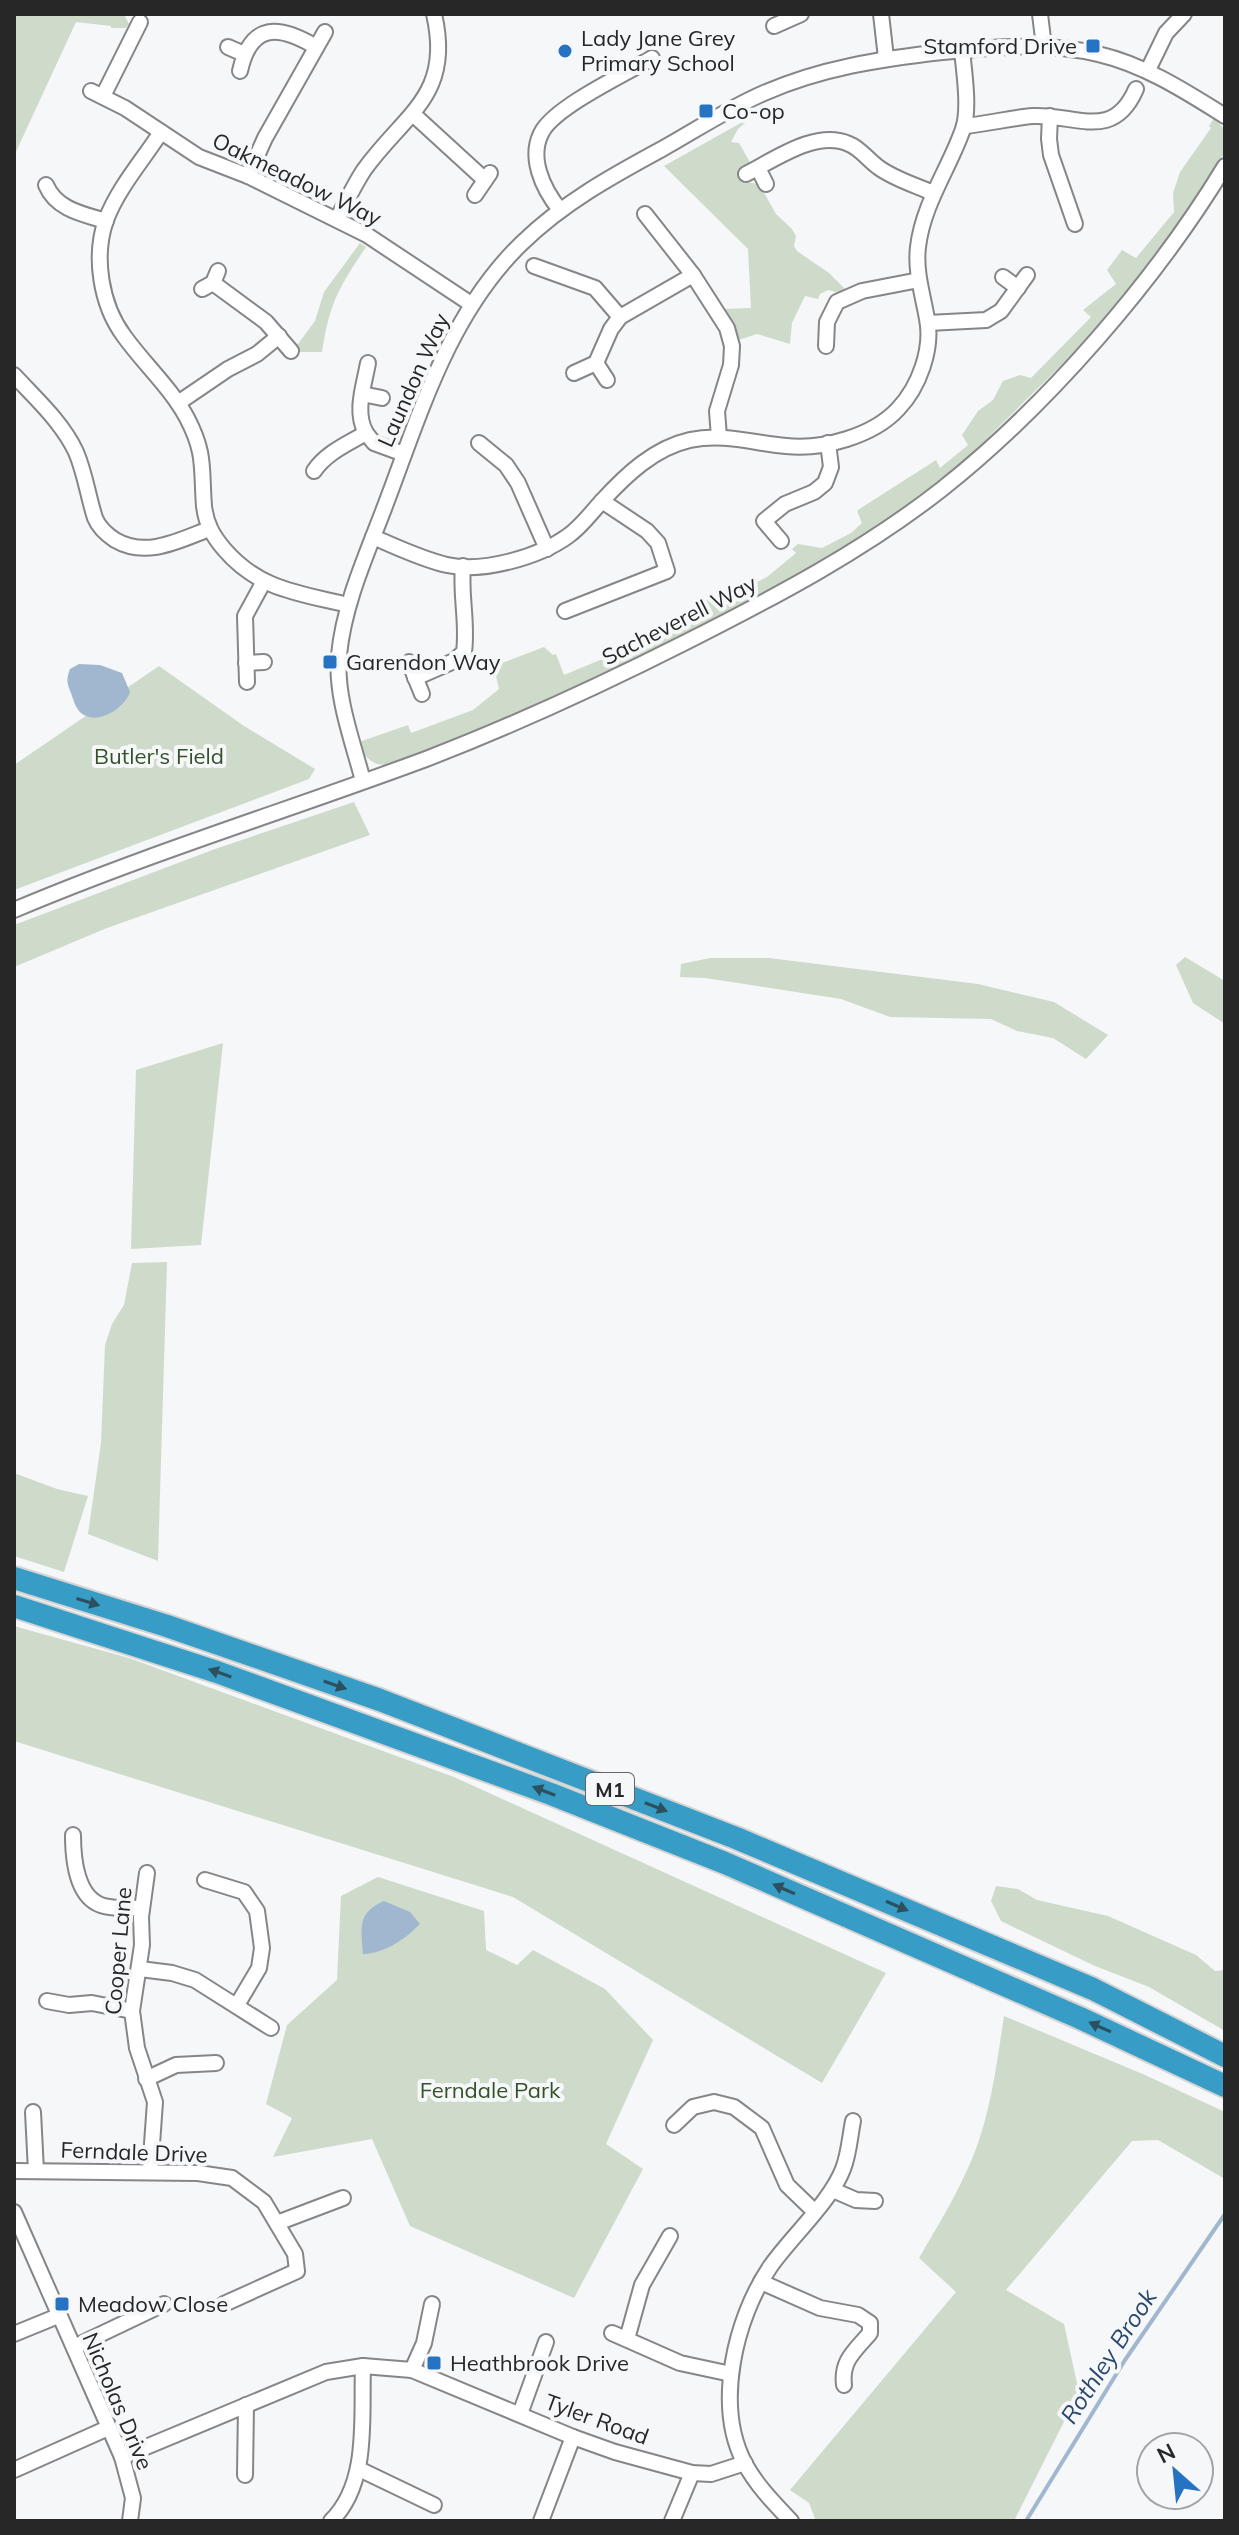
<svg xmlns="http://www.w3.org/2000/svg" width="1239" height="2535" viewBox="0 0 1239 2535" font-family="Mulish,sans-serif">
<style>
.green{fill:#cedbca}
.water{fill:#a1b7d0}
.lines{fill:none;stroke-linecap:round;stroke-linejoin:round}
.stream{stroke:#a1b7d0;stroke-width:4}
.minor-casing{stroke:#868688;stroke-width:18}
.highway-casing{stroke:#d4d4d4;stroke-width:26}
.minor{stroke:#fff;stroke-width:14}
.highway{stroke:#379cc6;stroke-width:22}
.oneway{fill:#2d505f}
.poi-dot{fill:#2673c3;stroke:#f6f7f9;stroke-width:3}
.labels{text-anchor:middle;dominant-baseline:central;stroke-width:8;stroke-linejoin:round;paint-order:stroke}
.shield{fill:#f6f7f9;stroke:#656567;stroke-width:2}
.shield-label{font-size:20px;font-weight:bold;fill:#272728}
.poi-label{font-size:22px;fill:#272728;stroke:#f6f7f9;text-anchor:start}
.street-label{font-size:22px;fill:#272728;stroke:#f6f7f9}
.park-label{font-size:22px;fill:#345128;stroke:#f6f7f9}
.water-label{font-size:24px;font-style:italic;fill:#28486d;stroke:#f6f7f9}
</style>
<rect width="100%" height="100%" fill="#f6f7f9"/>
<g class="green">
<polygon points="14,14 124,14 129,24 126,28 111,28 111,26 76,22 14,156"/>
<path d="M1214,118L1225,130V152L1191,206L1129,289L1085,342L963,462L902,511L858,541L764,595L595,680L392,764C375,768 363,758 359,742L408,725L411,733L473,710L499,689L495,671L497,665L544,647L553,655L556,654L564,675L641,643L640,639L688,618L686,613L706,606L703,601L745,585L747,587L767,577L796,553L792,549L798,544L822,548L851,533L862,523L857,511L861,508L936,460L940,468L968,445L962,435L978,411L993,400L1003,381L1020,375L1031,378L1091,317L1083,310L1116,284L1107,270L1122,250L1136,258L1174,212L1173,193L1180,172L1211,128L1209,126Z"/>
<polygon points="746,120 746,122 738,129 731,142 739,143 751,164 741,173 745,182 759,184 776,214 792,229 796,236 794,246 797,251 829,273 846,290 840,293 828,290 820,294 818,299 805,296 792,323 790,344 757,334 738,340 723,309 751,308 748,249 664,166"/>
<path d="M360,243L366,247C338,289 330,302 322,352H297L295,348L315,321L324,292Z"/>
<polygon points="159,666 244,726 315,769 309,779 14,890 14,765"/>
<polygon points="354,802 370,835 107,928 14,967 14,925 215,849"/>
<polygon points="1185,957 1225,981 1225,1024 1193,1003 1176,965"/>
<polygon points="710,958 769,958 978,984 1054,1002 1108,1035 1086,1059 1053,1038 1017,1031 991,1019 890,1017 841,999 705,978 680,977 681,964"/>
<polygon points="223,1043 201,1245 131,1249 136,1070"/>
<polygon points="167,1262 158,1561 88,1534 101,1443 105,1345 112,1324 124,1305 132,1263"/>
<polygon points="14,1473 57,1489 88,1496 64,1572 14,1556"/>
<polygon points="14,1626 129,1658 454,1777 886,1973 822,2083 513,1897 14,1741"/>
<polygon points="378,1877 484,1911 486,1950 517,1965 533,1950 605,1989 653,2040 606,2144 643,2169 574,2298 410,2226 372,2139 273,2157 292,2118 266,2104 287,2025 337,1980 341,1896"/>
<polygon points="996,1886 1018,1889 1037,1900 1108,1916 1196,1955 1215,1971 1225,1970 1225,2031 1149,1987 1095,1966 1001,1921 991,1901"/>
<path d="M1004,2016L1145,2075L1225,2112V2179L1158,2140L1132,2141L1006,2290L1064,2324L1079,2392L1014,2521H816L809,2503L790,2490L956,2292L919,2258C939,2224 959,2191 974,2154C991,2111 997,2062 1004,2016Z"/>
</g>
<g class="water">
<path d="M79,664L100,665L122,673L130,692C124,709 95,728 79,711C75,706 73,699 71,693C67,684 66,679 70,669Z"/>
<path d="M384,1901L410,1912L420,1924C405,1939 386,1953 363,1954C361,1927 357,1913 384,1901Z"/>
</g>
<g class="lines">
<polyline class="stream" points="1026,2521 1125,2360 1225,2214"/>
<defs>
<g id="minor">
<polyline points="881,14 886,58"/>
<polyline points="1040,14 1044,47"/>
<polyline points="774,26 801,14"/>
<polyline points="228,47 244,54"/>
<polyline points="1148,70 1166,33 1184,14"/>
<path d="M240,71C251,22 279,25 316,47"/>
<polyline points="91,91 125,108 199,157 248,176 367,235 471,304"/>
<polyline points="103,96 140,22"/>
<polyline points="414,115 485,180"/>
<polyline points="1050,116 1049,139 1051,155 1075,224"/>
<path d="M964,126C987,124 1010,118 1033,116C1076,114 1113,142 1136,89"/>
<path d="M161,132C143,160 118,188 106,220C93,257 101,305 124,336C144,364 171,388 187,418C206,454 201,469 204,506C206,524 213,536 224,549C259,590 299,593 348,605"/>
<polyline points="758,168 766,184"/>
<path d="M746,174C774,160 816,129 849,144C860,148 868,160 878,167C894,179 915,185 933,193"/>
<polyline points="248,176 265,138 325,32"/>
<path d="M46,185C56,209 82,214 106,221"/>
<polyline points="475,195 490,173"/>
<path d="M560,210C543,189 527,156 543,130C559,105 625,74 652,58"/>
<polyline points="645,214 693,275"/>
<path d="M337,219C346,203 354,185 364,170C405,113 453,96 434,14"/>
<polyline points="534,266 595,288 620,317"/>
<polyline points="1003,277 1018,288"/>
<polyline points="213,283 266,322 291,351"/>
<polyline points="202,289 213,283 218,271"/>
<polyline points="928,323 986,320 1001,311 1027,275"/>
<polyline points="826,346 827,322 837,302 862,291 919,280"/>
<polyline points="596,363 607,380"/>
<polyline points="574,373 596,363 611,329 620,317 693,275 727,328 732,346 731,365 717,411 719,437"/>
<path d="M14,375C36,399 62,422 76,452C85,473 88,496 95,518C99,528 106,534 115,540C146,558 178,541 209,529"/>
<polyline points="362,394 382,398"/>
<polyline points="178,403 228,369 257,354 279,336"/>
<path d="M366,433C354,412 364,386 368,363"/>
<polyline points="479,443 506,465 518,483 547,549"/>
<path d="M314,471C326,453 347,444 366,433L374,443L404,454"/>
<path d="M373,537C397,547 421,559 447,565C483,573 539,557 568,536C581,527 591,513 602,501C626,475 654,448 690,440C724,433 753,443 786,446C823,450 873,436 898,409C919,387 933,349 927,319C923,295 915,272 918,247C923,204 949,169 963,129C970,109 964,72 962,50"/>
<polyline points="781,541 764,521 785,504 814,492 825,483 831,467 828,443"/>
<polyline points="565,611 667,571 658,543 647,531 602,501"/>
<polyline points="409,662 422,694"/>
<polyline points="246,663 264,662"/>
<path d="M415,678L454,661L464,652C468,623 460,595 463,566"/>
<polyline points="247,682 245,616 263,583"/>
<path d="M363,781C353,742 335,696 339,655C344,603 367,554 385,506C420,414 449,313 522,243C563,203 612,176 662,149C696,130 729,108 764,93C821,68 880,59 942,52C993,47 1047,42 1098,54C1145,65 1185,91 1225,116"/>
<path d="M14,910C149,853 289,810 426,759C514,725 601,685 686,642C775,597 863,551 942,489C1047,406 1156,280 1225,166"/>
<path d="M73,1835C73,1857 76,1899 104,1906C115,1909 130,1908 142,1908"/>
<polyline points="147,1873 141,1917 142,1945 132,2011 137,2048 155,2102 150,2172"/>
<polyline points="205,1880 244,1892 257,1911 262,1948 259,1968 237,2005"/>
<polyline points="140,1969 172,1973 195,1980 271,2028"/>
<polyline points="47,2001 69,2005 92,2003 132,2011"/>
<polyline points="146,2079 176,2065 216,2063"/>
<polyline points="33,2112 36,2171"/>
<polyline points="674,2125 693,2107 714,2102 734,2107 762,2128 787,2185 814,2211"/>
<polyline points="14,2171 198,2173 232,2178 264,2202 295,2254 297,2271 224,2304"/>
<polyline points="833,2190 856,2200 875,2201"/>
<polyline points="14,2212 122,2457 133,2498 130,2521"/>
<polyline points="277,2223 343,2198"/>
<path d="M761,2282L820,2308L858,2315L870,2323V2333C855,2351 841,2360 844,2385"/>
<polyline points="612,2333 680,2363 731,2374"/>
<polyline points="14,2334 58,2316"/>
<polyline points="627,2339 642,2285 670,2236"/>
<polyline points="74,2347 164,2304"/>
<polyline points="412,2370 424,2343 432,2304"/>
<polyline points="520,2414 546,2342"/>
<polyline points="122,2457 326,2372 363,2366 412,2370 573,2437 615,2452 692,2473 711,2474 745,2463"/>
<polyline points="359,2469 434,2505"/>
<polyline points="14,2470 108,2428"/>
<polyline points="245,2475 246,2405"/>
<path d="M331,2521C370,2483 361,2416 363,2366"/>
<polyline points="541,2521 573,2437"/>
<polyline points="672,2521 692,2473"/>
<path d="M791,2521C774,2503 757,2486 745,2464C714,2406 735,2319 770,2267C791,2237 831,2201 843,2169C849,2154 850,2136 853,2121"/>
</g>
<g id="highway">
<polyline points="14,1578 167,1626 380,1700 736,1838 1093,1989 1225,2056"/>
<polyline points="14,1606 217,1672 551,1794 725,1863 1080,2018 1225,2086"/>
</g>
</defs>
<use href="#minor" class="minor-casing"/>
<use href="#highway" class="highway-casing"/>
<use href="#minor" class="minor"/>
<use href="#highway" class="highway"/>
</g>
<defs><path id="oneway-solid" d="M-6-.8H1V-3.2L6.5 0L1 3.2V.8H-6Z" transform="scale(2)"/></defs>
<g class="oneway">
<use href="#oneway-solid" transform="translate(88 1602) rotate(17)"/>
<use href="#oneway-solid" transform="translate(220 1673) rotate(-161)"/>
<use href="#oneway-solid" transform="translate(335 1685) rotate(19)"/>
<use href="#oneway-solid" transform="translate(544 1791) rotate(-159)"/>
<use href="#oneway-solid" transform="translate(656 1807) rotate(21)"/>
<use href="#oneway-solid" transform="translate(784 1889) rotate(-156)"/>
<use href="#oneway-solid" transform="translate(897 1906) rotate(23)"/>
<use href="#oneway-solid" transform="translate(1100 2027) rotate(-156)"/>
</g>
<g class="poi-dot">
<rect x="1085" y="38" width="16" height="16" rx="4"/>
<circle cx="565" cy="51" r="8"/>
<rect x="698" y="103" width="16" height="16" rx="4"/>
<rect x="322" y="654" width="16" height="16" rx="4"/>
<rect x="54" y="2296" width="16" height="16" rx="4"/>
<rect x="426" y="2355" width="16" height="16" rx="4"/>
</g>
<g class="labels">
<rect class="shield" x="586" y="1773" width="48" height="32" rx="6"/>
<g class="shield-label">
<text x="610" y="1789">M1</text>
</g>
<g class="poi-label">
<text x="581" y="38">Lady Jane Grey<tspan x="581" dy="25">Primary School</tspan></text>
<text x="1077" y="46" text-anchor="end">Stamford Drive</text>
<text x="722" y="111">Co-op</text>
<text x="346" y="662">Garendon Way</text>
<text x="78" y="2304">Meadow Close</text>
<text x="450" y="2363">Heathbrook Drive</text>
</g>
<g class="street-label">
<text transform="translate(297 179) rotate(26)">Oakmeadow Way</text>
<text transform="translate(413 380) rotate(-66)">Laundon Way</text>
<text transform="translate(679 620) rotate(-27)">Sacheverell Way</text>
<text transform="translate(118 1951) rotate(-85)">Cooper Lane</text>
<text transform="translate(134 2152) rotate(2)">Ferndale Drive</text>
<text transform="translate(118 2401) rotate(67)">Nicholas Drive</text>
<text transform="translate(597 2419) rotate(20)">Tyler Road</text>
</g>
<g class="park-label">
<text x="159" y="756">Butler's Field</text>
<text x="490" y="2090">Ferndale Park</text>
</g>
<g class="water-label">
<text transform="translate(1108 2356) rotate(-57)">Rothley Brook</text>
</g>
</g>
<rect width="1239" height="2535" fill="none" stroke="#272728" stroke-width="32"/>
<g transform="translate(1175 2471) rotate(333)"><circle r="38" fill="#f6f7f9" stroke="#a3a4a5" stroke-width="2"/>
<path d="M0-6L14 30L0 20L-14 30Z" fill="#2673c3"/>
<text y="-12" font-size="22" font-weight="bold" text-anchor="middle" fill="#272728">N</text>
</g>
</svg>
